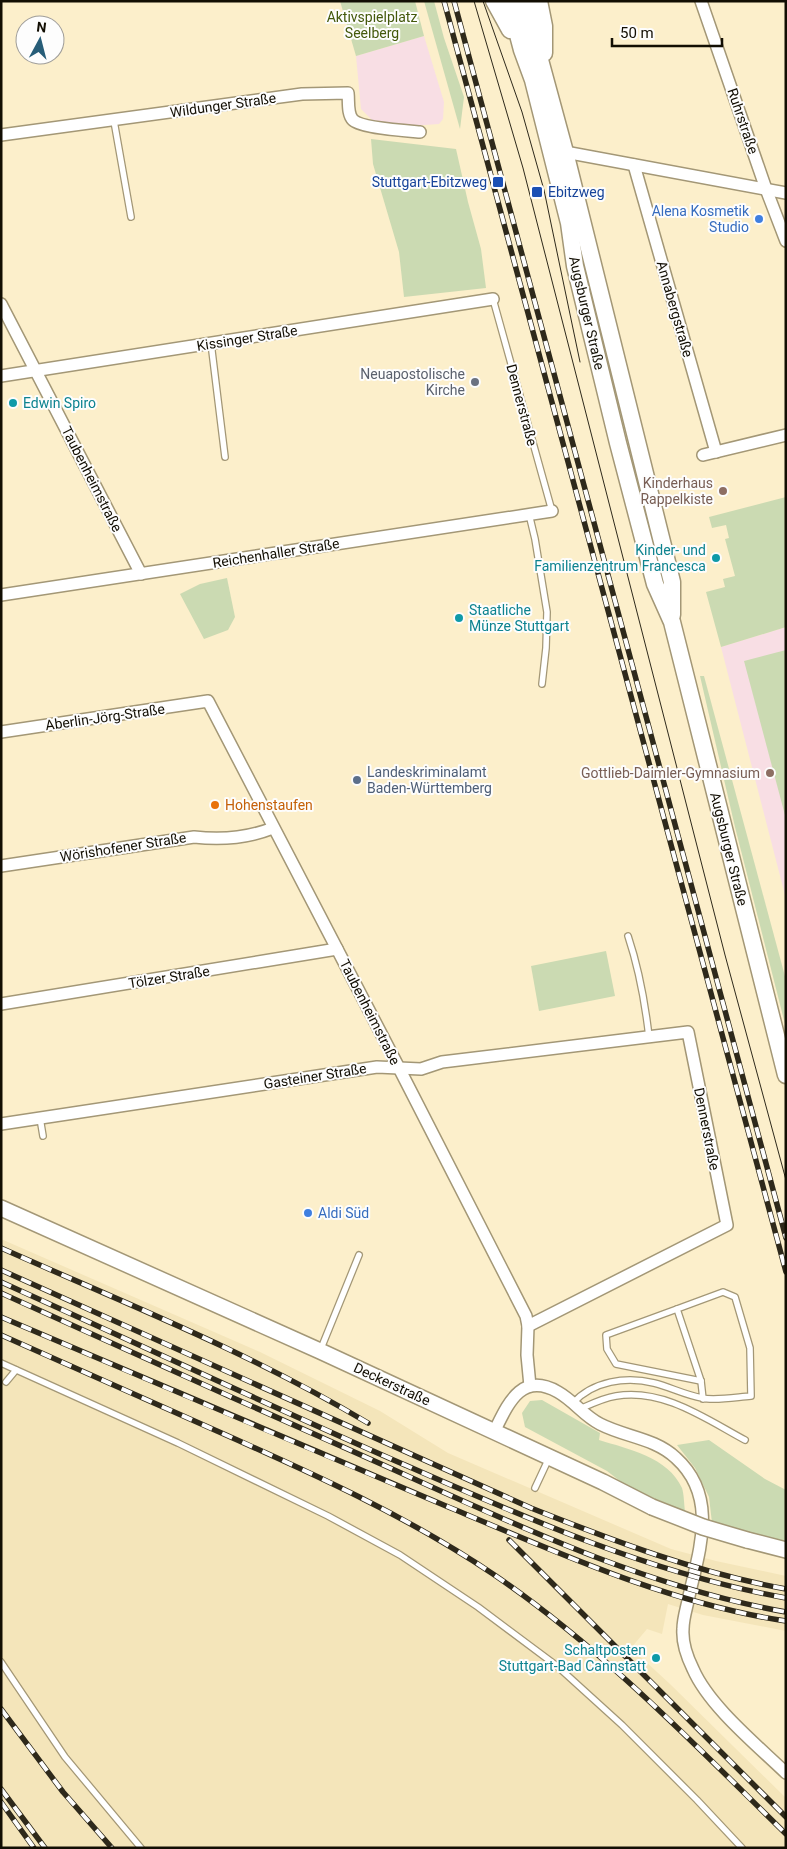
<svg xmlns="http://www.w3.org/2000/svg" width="787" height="1849" viewBox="0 0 787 1849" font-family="Roboto,sans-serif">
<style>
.built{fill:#f4e5ba}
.education{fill:#f8dee4}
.green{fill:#cbdab2}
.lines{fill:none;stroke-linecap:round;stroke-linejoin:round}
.service-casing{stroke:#a39776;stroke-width:8}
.minor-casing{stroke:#a39776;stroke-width:14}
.tertiary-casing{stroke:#a39776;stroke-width:18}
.secondary-casing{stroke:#a39776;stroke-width:19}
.service{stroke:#fff;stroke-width:5.5}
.minor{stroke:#fff;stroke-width:11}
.tertiary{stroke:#fff;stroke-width:15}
.secondary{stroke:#fff;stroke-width:16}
.tram{stroke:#2e291b;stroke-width:1}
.rail-casing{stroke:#2e291b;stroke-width:5.5}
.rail{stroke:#fdfdfd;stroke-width:4;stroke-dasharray:11;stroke-linecap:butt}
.tertiary-bridge-casing{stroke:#a39776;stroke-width:18;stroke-linecap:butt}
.tertiary-bridge{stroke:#fff;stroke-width:15}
.transit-dot{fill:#1a4fb4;stroke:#fdfdfd;stroke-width:2}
.shop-dot{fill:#3f7fe0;stroke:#fdfdfd;stroke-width:2}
.worship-dot{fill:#6b7280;stroke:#fdfdfd;stroke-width:2}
.culture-dot{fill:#0f9aa8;stroke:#fdfdfd;stroke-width:2}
.education-dot{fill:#8d6e63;stroke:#fdfdfd;stroke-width:2}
.service-dot{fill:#5c6f8a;stroke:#fdfdfd;stroke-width:2}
.food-dot{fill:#e8710a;stroke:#fdfdfd;stroke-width:2}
.labels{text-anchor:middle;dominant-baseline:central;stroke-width:4;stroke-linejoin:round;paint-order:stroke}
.park-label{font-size:14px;fill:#44590c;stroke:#fdfdfd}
.street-label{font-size:14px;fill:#120e03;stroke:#fdfdfd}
.transit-label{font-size:14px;fill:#164399;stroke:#fdfdfd;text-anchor:end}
.shop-label{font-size:14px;fill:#366cbe;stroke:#fdfdfd;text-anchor:end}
.worship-label{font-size:14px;fill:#5b616d;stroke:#fdfdfd;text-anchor:end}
.culture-label{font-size:14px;fill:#0d838f;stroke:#fdfdfd;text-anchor:start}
.education-label{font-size:14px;fill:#785e54;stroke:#fdfdfd;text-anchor:end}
.service-label{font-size:14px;fill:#4e5e75;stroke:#fdfdfd;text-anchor:start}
.food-label{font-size:14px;fill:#c56008;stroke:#fdfdfd;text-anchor:start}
</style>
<rect width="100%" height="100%" fill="#fcefcb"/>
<polygon class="built" points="1,1239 260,1352 380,1411 448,1453 671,1549 716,1561 786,1576 786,1631 703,1615 668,1604 662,1634 647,1629 631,1648 670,1684 786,1798 786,1848 2,1848"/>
<g class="education">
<polygon points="424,36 444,102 443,119 439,124 410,126 372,120 361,109 356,56"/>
<polygon points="786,627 786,899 721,647"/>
</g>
<g class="green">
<polygon points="340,1 415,1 424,36 356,56"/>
<polygon points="424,1 434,1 444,38 464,97 460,129"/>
<polygon points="371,139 456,149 468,202 481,249 486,288 404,297 399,252 373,164"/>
<polygon points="786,497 786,627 721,647 706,592 725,587 723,579 735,576 725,539 729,538 726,525 712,528 709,517"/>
<polygon points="227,578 235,617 228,630 204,639 180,594 200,584"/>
<polygon points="786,650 786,819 744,661"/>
<polygon points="700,676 704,676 786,980 786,1028 735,827"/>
<polygon points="606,951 615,996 539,1011 531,966"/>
<path d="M542,1400L600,1433L599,1440C628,1449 668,1457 682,1488C684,1494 684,1504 685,1511L629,1488L607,1471L525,1427L522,1413L530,1401Z"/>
<polygon points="709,1440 765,1479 786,1490 786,1545 712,1523 709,1497 695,1468 677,1445"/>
</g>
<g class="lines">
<defs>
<g id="service">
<polyline points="114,121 131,217"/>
<polyline points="493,299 552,511"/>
<polyline points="211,343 225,457"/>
<polyline points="529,514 535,539 547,612 546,648 542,684"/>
<path d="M628,936C639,969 645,1002 649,1037"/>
<polyline points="40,1118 43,1136"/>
<polyline points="677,1309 606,1335 607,1349 616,1364 701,1381"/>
<polyline points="320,1351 359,1255"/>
<polyline points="1,1363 178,1443 328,1516 400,1555 478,1607 557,1666 622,1725 697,1800 742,1848"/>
<polyline points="6,1382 16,1370"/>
<path d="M573,1403C593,1381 626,1376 654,1383C670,1387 685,1395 702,1398C715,1401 737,1397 751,1396L750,1348L735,1297L723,1292L677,1309L701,1381L703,1399"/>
<path d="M580,1409C591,1404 603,1398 616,1396C663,1388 706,1419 745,1440"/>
<polyline points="535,1488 549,1458"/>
<polyline points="1,1662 65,1757 141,1848"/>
</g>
<g id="minor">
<polyline points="701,1 766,189 786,241"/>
<path d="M1,135L302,94L348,93C349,101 347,114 353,120C361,128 408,131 420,132"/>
<polyline points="565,152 786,193"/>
<polyline points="634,165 716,452"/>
<polyline points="1,304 141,574"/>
<polyline points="1,376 493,299"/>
<polyline points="703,455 786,435"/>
<polyline points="1,595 552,511"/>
<polyline points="1,732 208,701 399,1068 526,1316 528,1326 527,1355 530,1386"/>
<path d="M1,866L194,837C220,840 248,838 273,828"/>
<polyline points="1,1004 337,949"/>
<polyline points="1,1124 377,1067 421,1069 442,1062 688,1032 727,1225 528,1326"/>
<path d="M494,1432C508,1404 521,1371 558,1392C574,1401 584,1416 600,1424C625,1437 655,1438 676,1458C718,1496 700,1548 689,1596C687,1607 683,1618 683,1629C682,1643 687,1657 693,1669C709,1706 757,1745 786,1773"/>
</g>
<g id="tertiary">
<polyline points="1,1208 320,1351 603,1482 652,1507"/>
<polyline points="747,1540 786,1550"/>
</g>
<g id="secondary">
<polyline points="494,1 510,30"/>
<polyline points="509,1 522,50 533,80 569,223 575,266 618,443 655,584 672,622 786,1075"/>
<polyline points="524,1 565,152 672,582 672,615"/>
<polyline points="539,1 544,26 544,53"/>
</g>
</defs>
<use href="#service" class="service-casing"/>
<use href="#minor" class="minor-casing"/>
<use href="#tertiary" class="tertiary-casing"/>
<use href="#secondary" class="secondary-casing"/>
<use href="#service" class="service"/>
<use href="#minor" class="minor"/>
<use href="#tertiary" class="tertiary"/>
<use href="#secondary" class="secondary"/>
<g class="tram">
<polyline points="474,1 523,168 725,955 786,1180"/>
<polyline points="483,1 522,112 544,190 580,362"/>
</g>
<defs>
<g id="rail">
<polyline points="444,1 786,1272"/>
<polyline points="454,1 786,1238"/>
<path d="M1,1248C125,1303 251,1353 368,1423"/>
<path d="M1,1270L531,1508C614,1541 698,1573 786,1589"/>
<path d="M1,1282C136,1343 270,1406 405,1465C528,1519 653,1574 786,1598"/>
<path d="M1,1293C131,1352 260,1410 390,1468C518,1526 646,1587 786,1612"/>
<path d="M1,1317C149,1380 297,1444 446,1506C554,1551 669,1604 786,1621"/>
<path d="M1,1335C73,1367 145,1399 217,1431C312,1473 407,1516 493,1574C602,1648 693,1743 786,1834"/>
<polyline points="509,1540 786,1817"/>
<polyline points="1,1709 63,1792 112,1848"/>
<polyline points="1,1789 45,1848"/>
<polyline points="1,1802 34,1848"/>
</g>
</defs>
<use href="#rail" class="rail-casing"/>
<use href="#rail" class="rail"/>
<defs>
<polyline id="tertiary-bridge" points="652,1507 703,1527 747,1540"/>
</defs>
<use href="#tertiary-bridge" class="tertiary-bridge-casing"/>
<use href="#tertiary-bridge" class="tertiary-bridge"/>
</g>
<g class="transit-dot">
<rect x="492" y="176" width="12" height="12" rx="2.5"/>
<rect x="531" y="186" width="12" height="12" rx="2.5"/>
</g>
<g class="shop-dot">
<circle cx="759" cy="219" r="5"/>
<circle cx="308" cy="1213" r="5"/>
</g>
<circle class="worship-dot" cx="475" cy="382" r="5"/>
<g class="culture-dot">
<circle cx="13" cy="403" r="5"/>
<circle cx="716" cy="558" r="5"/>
<circle cx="459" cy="618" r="5"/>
<circle cx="656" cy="1658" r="5"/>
</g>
<g class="education-dot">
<circle cx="723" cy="491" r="5"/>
<circle cx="770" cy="773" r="5"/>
</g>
<circle class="service-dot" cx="357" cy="780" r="5"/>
<circle class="food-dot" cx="215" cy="805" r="5"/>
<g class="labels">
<g class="park-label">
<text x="372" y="17">Aktivspielplatz<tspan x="372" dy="16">Seelberg</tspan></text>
</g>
<g class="street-label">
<text transform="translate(223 105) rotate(-8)">Wildunger Straße</text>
<text transform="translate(743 121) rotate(71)">Ruhrstraße</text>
<text transform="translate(675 309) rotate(74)">Annabergstraße</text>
<text transform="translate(587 313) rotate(77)">Augsburger Straße</text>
<text transform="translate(247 338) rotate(-9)">Kissinger Straße</text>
<text transform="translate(522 405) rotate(75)">Dennerstraße</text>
<text transform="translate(92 479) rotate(63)">Taubenheimstraße</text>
<text transform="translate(276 553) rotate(-9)">Reichenhaller Straße</text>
<text transform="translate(105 717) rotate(-8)">Aberlin-Jörg-Straße</text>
<text transform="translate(123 847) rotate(-9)">Wörishofener Straße</text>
<text transform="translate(729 849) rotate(76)">Augsburger Straße</text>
<text transform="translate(169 977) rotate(-9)">Tölzer Straße</text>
<text transform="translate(370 1012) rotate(63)">Taubenheimstraße</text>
<text transform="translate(315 1076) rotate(-9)">Gasteiner Straße</text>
<text transform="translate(707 1129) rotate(79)">Dennerstraße</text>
<text transform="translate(392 1384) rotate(25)">Deckerstraße</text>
</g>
<g class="transit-label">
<text x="487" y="182">Stuttgart-Ebitzweg</text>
<text x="548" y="192" text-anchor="start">Ebitzweg</text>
</g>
<g class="shop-label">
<text x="749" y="211">Alena Kosmetik<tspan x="749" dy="16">Studio</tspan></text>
<text x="318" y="1213" text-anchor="start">Aldi Süd</text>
</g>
<g class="worship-label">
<text x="465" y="374">Neuapostolische<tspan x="465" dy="16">Kirche</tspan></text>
</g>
<g class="culture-label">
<text x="23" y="403">Edwin Spiro</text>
<text x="706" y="550" text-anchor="end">Kinder- und<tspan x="706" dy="16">Familienzentrum Francesca</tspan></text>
<text x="469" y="610">Staatliche<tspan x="469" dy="16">Münze Stuttgart</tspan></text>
<text x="646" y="1650" text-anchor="end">Schaltposten<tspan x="646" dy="16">Stuttgart-Bad Cannstatt</tspan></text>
</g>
<g class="education-label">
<text x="713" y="483">Kinderhaus<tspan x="713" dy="16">Rappelkiste</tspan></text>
<text x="760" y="773">Gottlieb-Daimler-Gymnasium</text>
</g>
<g class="service-label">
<text x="367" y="772">Landeskriminalamt<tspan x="367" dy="16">Baden-Württemberg</tspan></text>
</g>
<g class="food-label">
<text x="225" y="805">Hohenstaufen</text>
</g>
</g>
<rect width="787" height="1849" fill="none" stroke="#120e03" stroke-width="5"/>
<g transform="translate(40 40) rotate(7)"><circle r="24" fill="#fdfdfd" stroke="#9f9d99"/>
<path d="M0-4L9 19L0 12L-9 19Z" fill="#275d78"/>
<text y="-8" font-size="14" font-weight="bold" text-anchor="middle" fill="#120e03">N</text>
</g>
<path d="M612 38v8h110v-8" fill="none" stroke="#120e03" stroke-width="2.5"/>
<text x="620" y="38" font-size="15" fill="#120e03" stroke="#fdfdfd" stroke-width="4" paint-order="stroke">50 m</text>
</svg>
